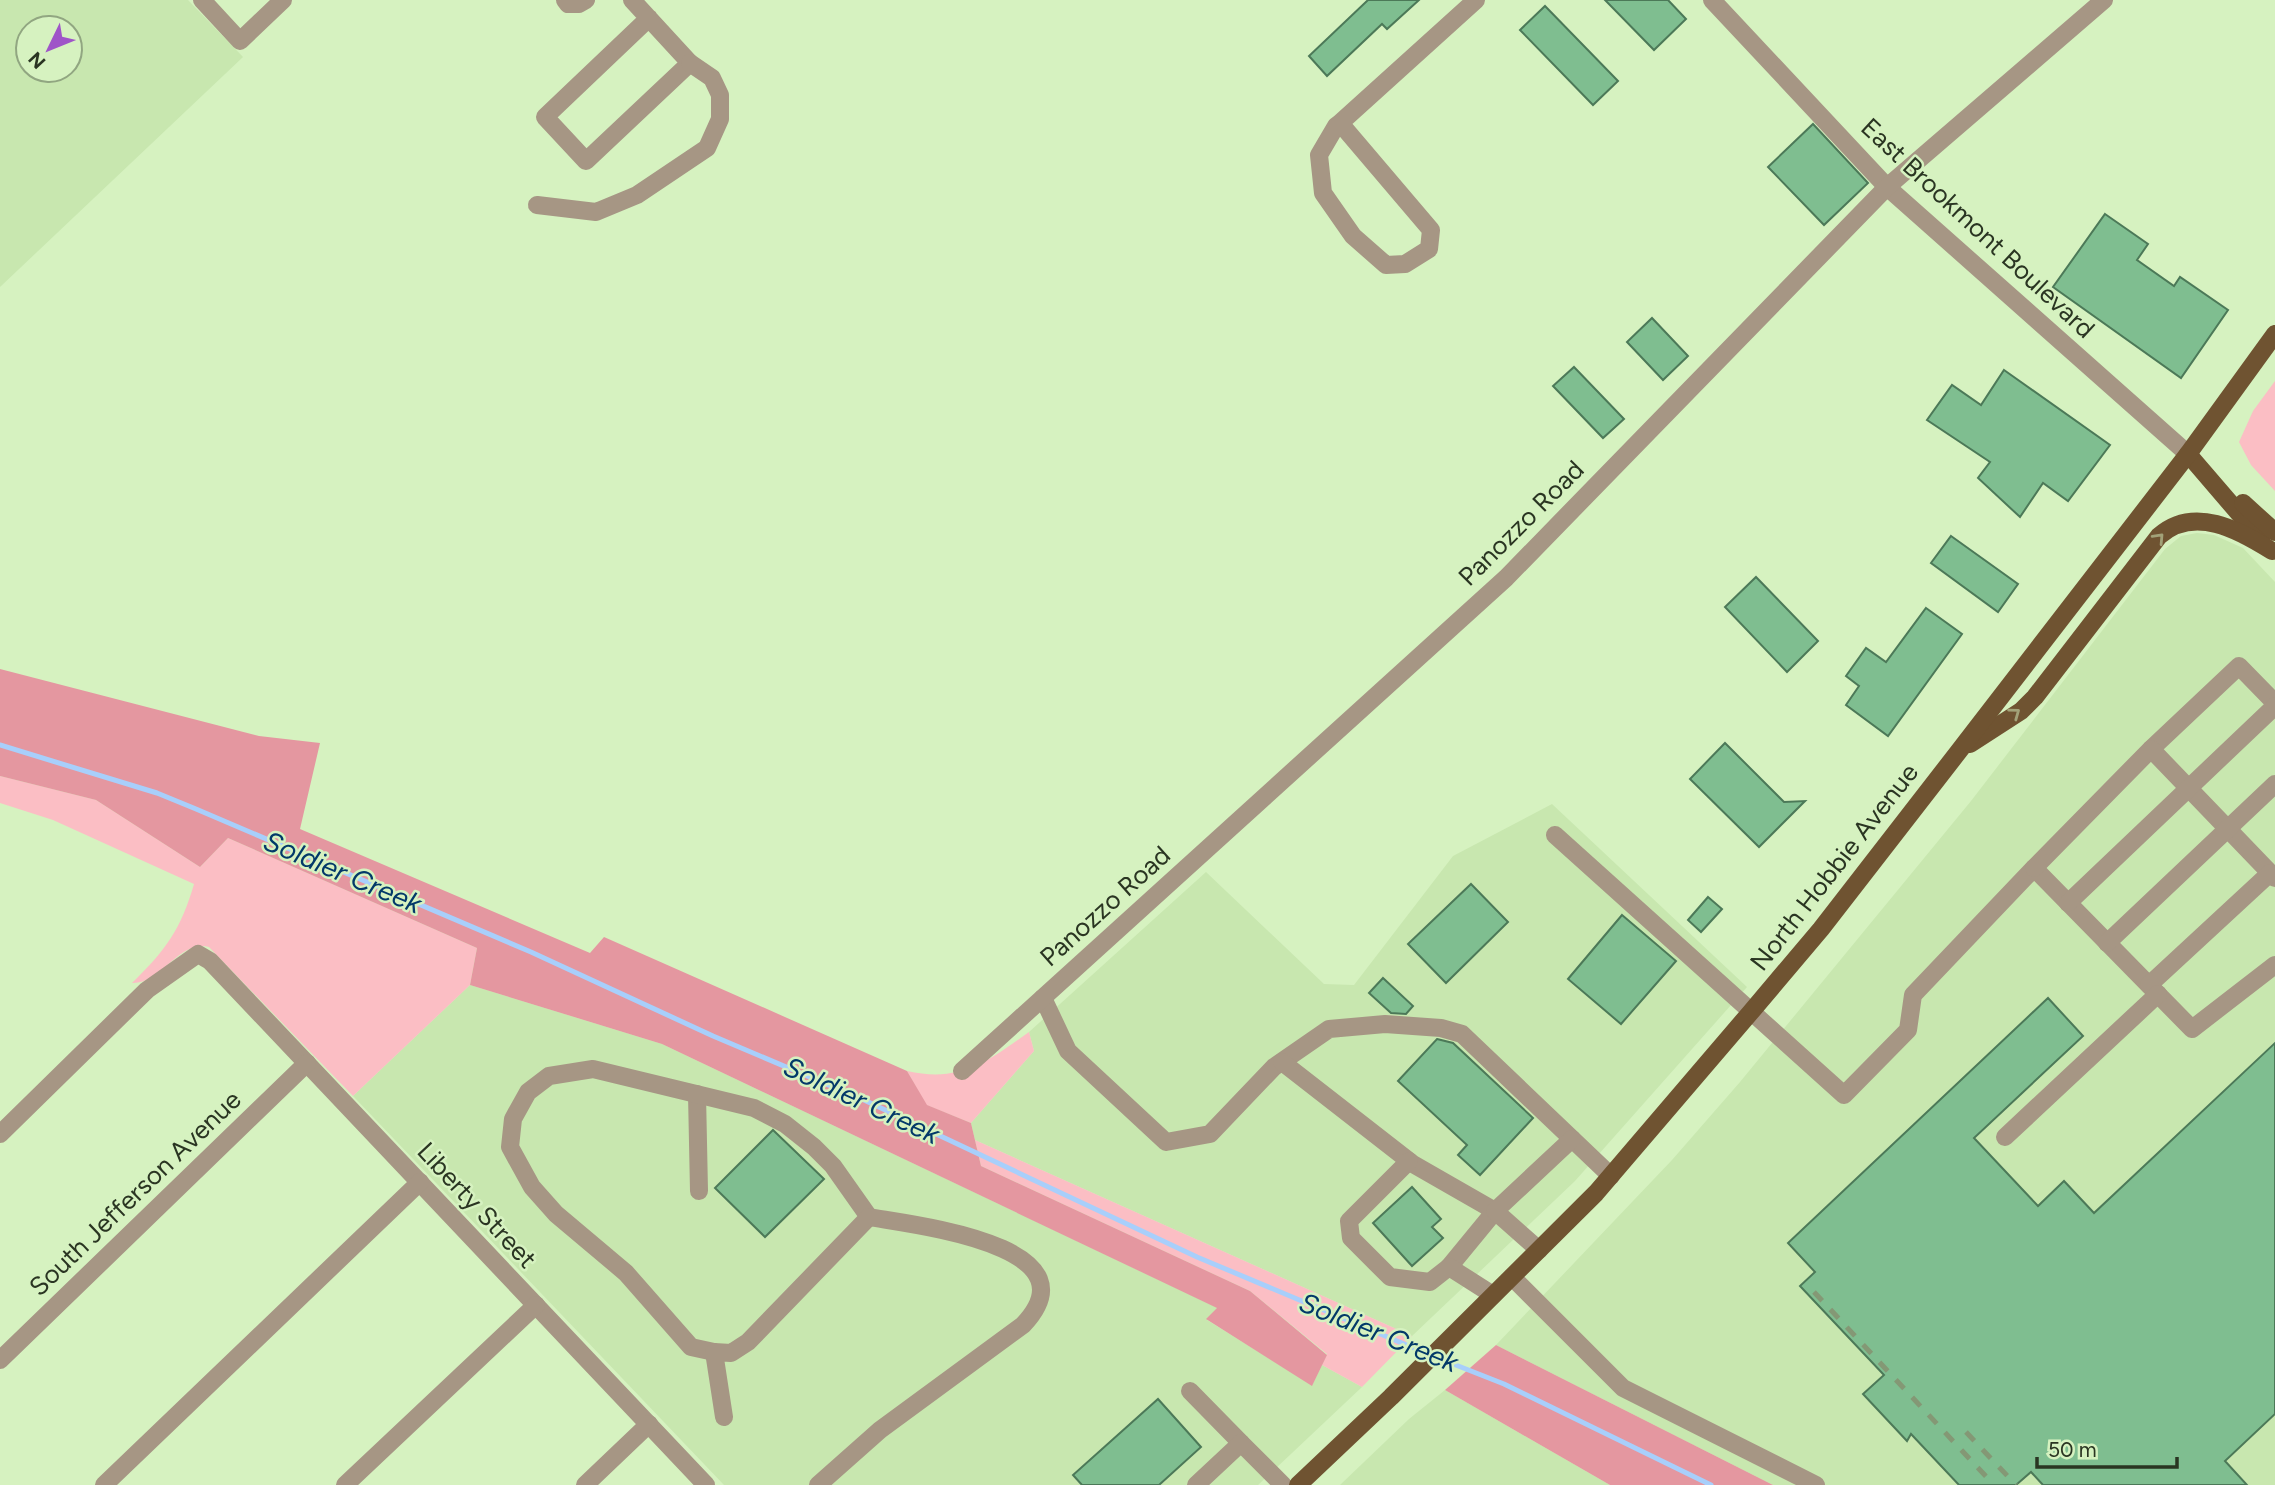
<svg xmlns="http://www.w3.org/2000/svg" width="2275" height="1485" viewBox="0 0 2275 1485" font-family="Figtree,sans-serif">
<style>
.built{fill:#c8e7af;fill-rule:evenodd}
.green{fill:#fbbec4}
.forest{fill:#e497a0}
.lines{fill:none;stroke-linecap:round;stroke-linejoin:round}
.stream{stroke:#a8cffb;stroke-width:5}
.building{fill:#7fbe90;stroke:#4c7958;stroke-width:2}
.minor{stroke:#a69684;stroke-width:18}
.major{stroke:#6f5331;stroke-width:18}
.rail{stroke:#849875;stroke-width:5;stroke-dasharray:12 12;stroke-linecap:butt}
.oneway{stroke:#a2a278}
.labels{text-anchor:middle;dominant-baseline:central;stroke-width:5;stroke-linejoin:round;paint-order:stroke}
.street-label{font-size:26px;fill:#2a3522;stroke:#d6f2c0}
.water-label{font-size:28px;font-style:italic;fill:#033969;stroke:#d6f2c0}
</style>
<rect width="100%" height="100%" fill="#d6f2c0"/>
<g class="built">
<path d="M0,0H188L243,57L0,287ZM28,28H70V70H28Z"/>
<polygon points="2197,533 2214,535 2243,548 2275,582 2275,1485 1773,1485 1496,1345 1672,1160 1740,1082 1971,801 2165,549 2181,536"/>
<polygon points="1552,804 1747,987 1575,1181 1412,1336 975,1140 971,1123 1034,1051 1029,1032 1206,872 1324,984 1354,985 1453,856"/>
<polygon points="470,985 662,1044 1218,1308 1207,1320 1312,1385 1322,1365 1362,1387 1258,1485 724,1485 353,1096"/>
<polygon points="1445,1390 1610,1485 1340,1485 1409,1419"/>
</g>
<g class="green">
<polygon points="2275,381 2275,491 2251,465 2239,442 2253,411"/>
<path d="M0,776L96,800L200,867L228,838L477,948L470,985L353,1096L209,947C179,939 162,984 132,983C166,950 181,929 194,884L53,820L0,803Z"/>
<path d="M1029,1032L1034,1051L971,1123L926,1105L907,1071C960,1083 987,1062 1029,1032Z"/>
<polygon points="975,1140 1412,1336 1362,1387 1322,1365 1327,1354 1250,1291 981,1166"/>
</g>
<g class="forest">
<polygon points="0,669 259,736 320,743 300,829 590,953 604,937 907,1071 927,1105 971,1123 981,1166 1250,1291 1327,1355 1312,1386 1206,1319 1217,1308 662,1044 470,985 477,948 228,838 200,867 96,800 0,776"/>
<polygon points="1496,1345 1773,1485 1610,1485 1445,1390"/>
</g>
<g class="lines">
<g class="stream">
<polyline points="0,745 157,793 196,809 531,952 713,1036 864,1100 1197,1257 1428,1354"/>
<polyline points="1438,1358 1504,1384 1711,1485"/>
</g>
</g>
<g class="building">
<polygon points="1368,0 1419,0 1387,29 1382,24 1327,76 1309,56"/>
<polygon points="1605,0 1668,0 1686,19 1654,50"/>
<polygon points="1545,6 1618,81 1593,105 1520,30"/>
<polygon points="1813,124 1868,183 1824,225 1768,167"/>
<polygon points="2105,214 2148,244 2137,260 2174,286 2180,277 2228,310 2181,378 2053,287"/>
<polygon points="1652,318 1688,356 1663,380 1627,342"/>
<polygon points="1574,367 1624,419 1603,438 1553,386"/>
<polygon points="2004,370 2110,445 2068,501 2043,483 2020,517 1978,478 1990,462 1927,420 1952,385 1981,405"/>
<polygon points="1951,536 2018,584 1998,612 1931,563"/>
<polygon points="1756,577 1818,641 1787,672 1725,607"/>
<polygon points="1926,608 1962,634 1888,736 1846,705 1859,686 1846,676 1866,648 1886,662"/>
<polygon points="1725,743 1784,802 1805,801 1759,847 1690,779"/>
<polygon points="1471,884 1508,922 1446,983 1408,944"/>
<polygon points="1708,897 1722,909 1701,932 1688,920"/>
<polygon points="1622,915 1676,961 1621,1024 1568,979"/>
<polygon points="1383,978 1413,1006 1406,1014 1391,1013 1369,993"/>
<polygon points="2048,998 2083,1036 1974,1138 2038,1206 2064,1181 2094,1213 2275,1043 2275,1414 2225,1461 2247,1485 2043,1485 2031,1472 2016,1485 1959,1485 1911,1434 1907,1441 1863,1394 1884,1375 1800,1286 1815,1272 1788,1243"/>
<polygon points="1437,1039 1453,1043 1533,1118 1480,1175 1458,1155 1467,1145 1398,1081"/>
<polygon points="773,1130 824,1179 765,1237 715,1188"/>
<polygon points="1412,1187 1441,1219 1432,1227 1443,1238 1412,1266 1373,1223"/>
<polygon points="1158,1399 1201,1447 1159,1485 1082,1485 1073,1475"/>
</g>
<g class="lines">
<g class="minor">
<polyline points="202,0 240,41 283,0"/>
<polyline points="565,0 568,4 579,4 586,0"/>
<polyline points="632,0 690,63 586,161 545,117 649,18"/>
<polyline points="1712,0 1887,187 2188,454"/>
<polyline points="1340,123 1431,230 1429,249 1405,264 1386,265 1353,236 1323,193 1319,155 1336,126 1340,123 1476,0"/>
<polyline points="537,205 596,212 637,195 707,148 720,119 720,95 712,78 690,63"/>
<polyline points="2151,749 2239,666 2275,703"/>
<polyline points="1555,835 1844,1095 1908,1030 1913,995 2034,868 2192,1029 2275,965"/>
<polyline points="2034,868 2151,749 2275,878"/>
<polyline points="2068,903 2275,706"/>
<polyline points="2107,943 2275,784"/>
<polyline points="2149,985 2270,873"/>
<polyline points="1043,998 1068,1051 1166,1142 1210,1134 1274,1067 1329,1029 1385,1024 1441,1028 1462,1034 1611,1176"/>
<polyline points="1282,1062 1413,1164 1495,1211 1449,1267"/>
<polyline points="962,1071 1506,578 1887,187 2104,0"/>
<polyline points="697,1094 699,1191"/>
<polyline points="0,1134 147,990 198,954 210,961 706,1485"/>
<polyline points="2005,1137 2158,994"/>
<polyline points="1409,1161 1349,1221 1351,1238 1390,1277 1430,1282 1449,1267 1493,1295"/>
<polyline points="1539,1250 1495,1211 1572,1139"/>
<polyline points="1512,1277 1623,1388 1816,1485"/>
<polyline points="714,1352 691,1347 626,1273 556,1214 532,1187 510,1147 513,1119 528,1092 549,1076 593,1069 754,1108 785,1124 814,1147 833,1166 869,1217"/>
<polyline points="0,1360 307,1063"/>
<polyline points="1190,1391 1241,1443"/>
<path d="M724,1417L714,1352L731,1353L748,1342L869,1217C913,1225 1099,1245 1023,1325L880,1430L818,1485"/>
<polyline points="104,1485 420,1182"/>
<polyline points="345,1485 536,1305"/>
<polyline points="585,1485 649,1424"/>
<polyline points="1196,1485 1241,1443 1283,1485"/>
</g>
<g class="major">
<polyline points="2188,454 2261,539"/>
<polyline points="2243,503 2275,532"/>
<path d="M1970,744L2021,711L2035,697L2159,536C2194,505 2239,530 2272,551"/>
<polyline points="1298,1485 1391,1397 1596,1193 1750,1013 1821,929 1959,751 2188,454 2275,334"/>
</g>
<g class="rail">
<polyline points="1814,1292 1994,1485"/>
<polyline points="1966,1432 2016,1485"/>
</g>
</g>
<defs><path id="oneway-chevron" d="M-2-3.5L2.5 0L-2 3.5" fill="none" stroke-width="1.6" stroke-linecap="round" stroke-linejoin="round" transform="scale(1.75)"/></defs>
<g class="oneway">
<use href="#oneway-chevron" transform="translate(2159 538) rotate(-47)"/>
<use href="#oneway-chevron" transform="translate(2015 713) rotate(-36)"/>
</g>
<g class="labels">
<g class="street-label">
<text transform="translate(1978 228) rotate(43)">East Brookmont Boulevard</text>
<text transform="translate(1521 523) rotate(-45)">Panozzo Road</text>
<text transform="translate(1834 867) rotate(-52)">North Hobbie Avenue</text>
<text transform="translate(1105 906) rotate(-42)">Panozzo Road</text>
<text transform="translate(135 1193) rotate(-44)">South Jefferson Avenue</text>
<text transform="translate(477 1205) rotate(47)">Liberty Street</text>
</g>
<g class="water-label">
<text transform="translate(343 872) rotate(23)">Soldier Creek</text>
<text transform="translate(862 1100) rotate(25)">Soldier Creek</text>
<text transform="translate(1379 1332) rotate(22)">Soldier Creek</text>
</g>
</g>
<g transform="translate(49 49) rotate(227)"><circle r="33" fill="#d6f2c0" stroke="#91a681" stroke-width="2"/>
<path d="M0-5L12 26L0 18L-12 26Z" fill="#9f55c8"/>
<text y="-10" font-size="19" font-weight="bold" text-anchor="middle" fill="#2a3522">N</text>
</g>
<path d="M2037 1457v10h140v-10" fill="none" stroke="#2a3522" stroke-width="3.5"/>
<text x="2048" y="1457" font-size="21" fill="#2a3522" stroke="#d6f2c0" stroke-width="5" paint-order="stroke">50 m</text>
</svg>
